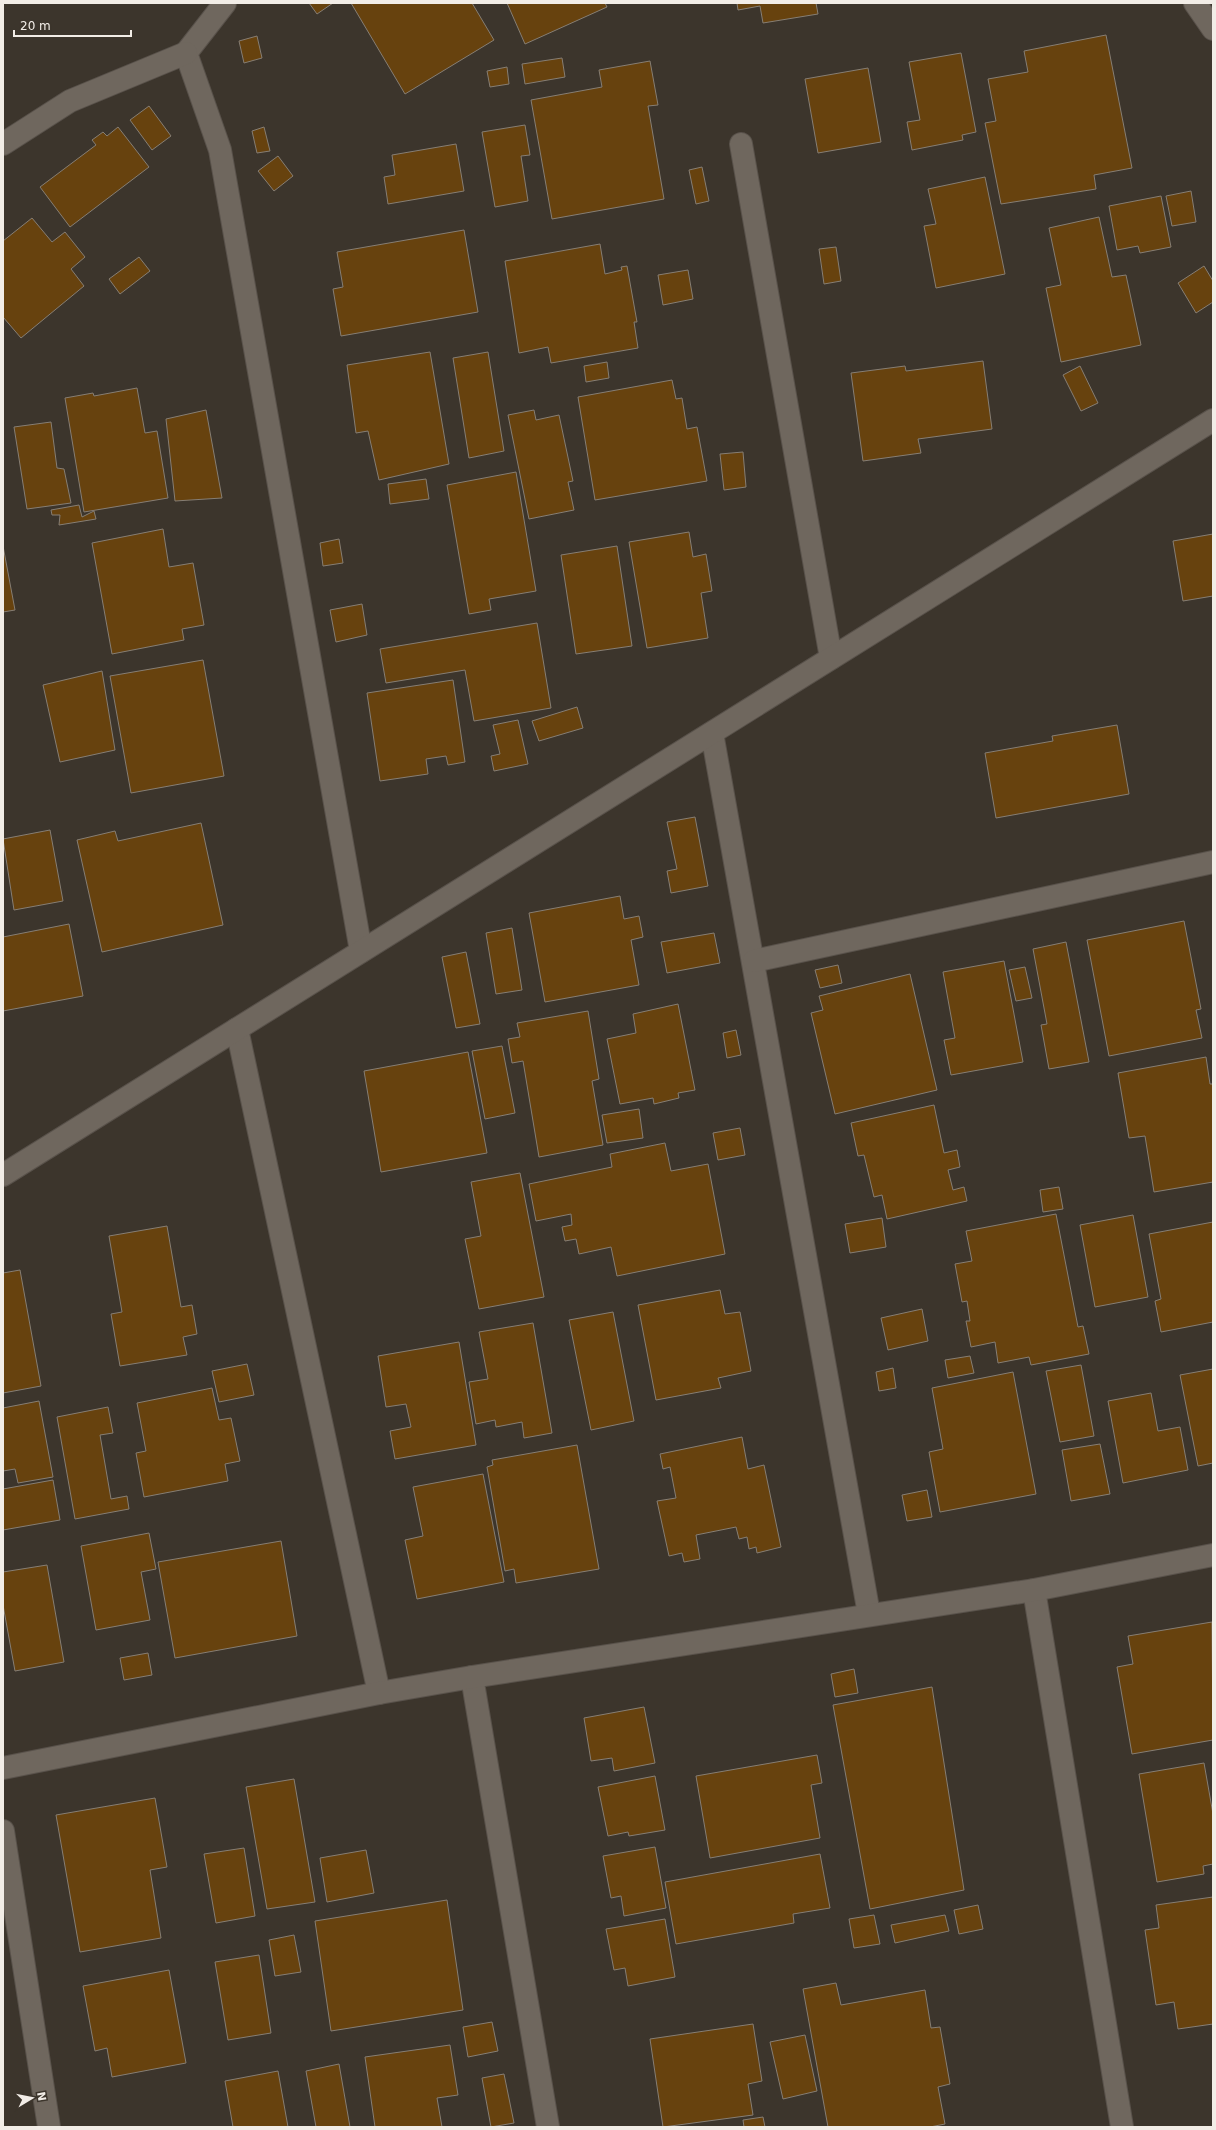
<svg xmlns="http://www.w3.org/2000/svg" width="1216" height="2130" viewBox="0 0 1216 2130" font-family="'DejaVu Sans',sans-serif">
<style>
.building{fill:#67420e;stroke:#867e74}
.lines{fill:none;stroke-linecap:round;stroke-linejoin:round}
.minor-casing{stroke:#59524b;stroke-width:24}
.minor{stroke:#6f675e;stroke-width:22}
</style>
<rect width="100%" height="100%" fill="#3c352c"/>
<g class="building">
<polygon points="309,3 333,3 317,14"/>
<polygon points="351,3 472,3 494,40 405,94"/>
<polygon points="507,3 605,3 607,7 525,44"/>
<polygon points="737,3 816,3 818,14 763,23 760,6 738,10"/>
<polygon points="1106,35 1132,168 1094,175 1096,189 1001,204 985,123 996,121 988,79 1028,72 1024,51"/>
<polygon points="257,36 262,58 244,63 239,41"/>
<polygon points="961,53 976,132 962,135 963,140 912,150 907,122 920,120 909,62"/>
<polygon points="562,58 565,77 525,84 522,64"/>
<polygon points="650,61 658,105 648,106 664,199 552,219 531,100 602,87 599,70"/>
<polygon points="507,67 509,84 490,87 487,71"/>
<polygon points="868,68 881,142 818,153 805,79"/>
<polygon points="149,106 171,136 152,150 130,120"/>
<polygon points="525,125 530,155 521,156 528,201 495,207 482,132"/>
<polygon points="118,127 149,167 70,227 40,187 96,145 92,140 103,132 107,136"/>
<polygon points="264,127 270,151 257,153 252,131"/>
<polygon points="456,144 464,191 388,204 384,177 395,175 392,155"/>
<polygon points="278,156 293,176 274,191 258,171"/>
<polygon points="702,167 709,201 696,204 689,170"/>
<polygon points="985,177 1005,274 936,288 924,226 936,224 928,189"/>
<polygon points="1191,191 1196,222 1172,226 1166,196"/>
<polygon points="1161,196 1171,247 1140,253 1138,246 1117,250 1109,206"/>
<polygon points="1099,217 1112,277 1126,275 1141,345 1061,362 1046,288 1061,285 1049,228"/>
<polygon points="32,218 52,242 65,232 85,257 71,269 84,286 21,338 3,317 3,241"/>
<polygon points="464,230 478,312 341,336 333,289 343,287 337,252"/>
<polygon points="600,244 605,274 622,270 621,267 627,266 637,322 634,322 638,348 551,363 548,347 519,353 505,261"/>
<polygon points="836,247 841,281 824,284 819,249"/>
<polygon points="139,257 150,271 120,294 109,279"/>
<polygon points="1204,266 1213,281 1213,302 1196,313 1178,283"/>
<polygon points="688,270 693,299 663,305 658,275"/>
<polygon points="430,352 449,464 379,480 368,431 356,433 347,365"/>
<polygon points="488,352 504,451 469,458 453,358"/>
<polygon points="983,361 992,429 918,439 921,453 863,461 851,373 905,366 906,371"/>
<polygon points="607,362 609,378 586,382 584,366"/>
<polygon points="1080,366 1098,403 1081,411 1063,375"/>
<polygon points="672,380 676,399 682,398 687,429 697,427 707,481 595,500 578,397"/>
<polygon points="137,388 145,433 157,431 168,498 84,512 65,398 93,393 94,396"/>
<polygon points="206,410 222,498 175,501 166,419"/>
<polygon points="534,410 536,420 559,415 573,481 568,482 574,510 529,519 508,415"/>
<polygon points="51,422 57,468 64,469 71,503 27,509 14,427"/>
<polygon points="743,452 746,487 724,490 720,454"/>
<polygon points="516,472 536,591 489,599 491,610 469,614 447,485"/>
<polygon points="426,479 429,499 390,504 388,484"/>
<polygon points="79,505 82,517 94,511 96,519 59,525 60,515 52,515 51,510"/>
<polygon points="163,529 169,567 193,563 204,625 182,629 184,640 112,654 92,543"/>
<polygon points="689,532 693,557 706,554 712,591 701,593 708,638 647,648 629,542"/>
<polygon points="1213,534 1213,596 1183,601 1173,541"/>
<polygon points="339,539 343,563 323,566 320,543"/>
<polygon points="3,546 15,610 3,612"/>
<polygon points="617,546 632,646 576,654 561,555"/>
<polygon points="362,604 367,635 336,642 330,610"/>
<polygon points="537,623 551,708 474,721 465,670 386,683 380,649"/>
<polygon points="203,660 224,776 131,793 110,676"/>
<polygon points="102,671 115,750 60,762 43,685"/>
<polygon points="453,680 465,762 448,765 446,756 426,759 428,774 380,781 367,693"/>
<polygon points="577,707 583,728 539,741 532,721"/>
<polygon points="518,720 528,764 494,771 491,756 500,754 493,725"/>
<polygon points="1117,725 1129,794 996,818 985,753 1053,741 1052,736"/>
<polygon points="695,817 708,886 671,893 667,871 677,869 667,822"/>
<polygon points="201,823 223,925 102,952 77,840 115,831 118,841"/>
<polygon points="50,830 63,901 14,910 3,839"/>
<polygon points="620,896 624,919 639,916 643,937 631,940 639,985 545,1002 529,913"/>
<polygon points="1184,921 1201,1009 1196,1010 1202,1038 1109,1056 1087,940"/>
<polygon points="69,924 83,996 3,1011 3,937"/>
<polygon points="512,928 522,990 496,994 486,933"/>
<polygon points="714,933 720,963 667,973 661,942"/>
<polygon points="1066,942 1089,1062 1049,1069 1041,1025 1047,1024 1033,949"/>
<polygon points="466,952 480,1024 456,1028 442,957"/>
<polygon points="1004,961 1023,1062 951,1075 944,1040 955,1038 943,972"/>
<polygon points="838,965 842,983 820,988 815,970"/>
<polygon points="1025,967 1032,998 1016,1001 1009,970"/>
<polygon points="910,974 937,1090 835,1114 811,1013 823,1010 819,996"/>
<polygon points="678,1004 695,1090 678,1093 679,1098 654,1104 653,1098 620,1104 607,1039 636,1033 633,1014"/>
<polygon points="588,1011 599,1079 592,1081 603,1145 539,1157 523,1061 512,1063 508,1039 520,1037 517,1023"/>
<polygon points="736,1030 741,1055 727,1058 723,1033"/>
<polygon points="502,1046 515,1113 485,1119 472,1051"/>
<polygon points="468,1052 487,1153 381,1172 364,1071"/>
<polygon points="1206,1057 1210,1084 1213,1084 1213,1182 1154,1192 1145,1136 1129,1138 1118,1073"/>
<polygon points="934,1105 944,1153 957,1150 960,1167 948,1170 953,1190 964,1187 967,1201 887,1219 882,1195 874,1197 864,1155 858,1156 851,1123"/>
<polygon points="639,1109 643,1138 607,1143 602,1115"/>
<polygon points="740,1128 745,1155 718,1160 713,1133"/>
<polygon points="665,1143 671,1171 708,1164 725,1254 617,1276 611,1247 579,1254 576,1239 565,1241 562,1227 572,1225 571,1214 536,1221 529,1184 612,1167 610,1154"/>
<polygon points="520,1173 544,1297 479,1309 465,1239 481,1236 471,1182"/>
<polygon points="1059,1187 1063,1209 1043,1212 1040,1190"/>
<polygon points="1056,1214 1078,1327 1083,1326 1089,1354 1031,1365 1029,1357 998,1363 995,1342 971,1347 966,1321 970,1321 967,1301 962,1302 955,1264 972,1261 966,1231"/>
<polygon points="1133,1215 1148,1297 1095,1307 1080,1225"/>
<polygon points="882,1218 886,1247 850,1253 845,1224"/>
<polygon points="1213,1222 1213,1322 1161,1332 1155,1301 1161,1299 1149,1234"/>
<polygon points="167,1226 181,1307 192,1305 197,1334 183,1337 187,1355 120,1366 111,1314 122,1312 109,1236"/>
<polygon points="20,1270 41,1386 3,1393 3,1273"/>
<polygon points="720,1290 725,1314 740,1312 751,1371 718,1378 721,1388 656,1400 638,1305"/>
<polygon points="922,1309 928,1341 888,1350 881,1318"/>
<polygon points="613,1312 634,1421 591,1430 569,1320"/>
<polygon points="533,1323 552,1433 524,1438 522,1422 496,1427 495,1420 476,1424 469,1382 488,1379 479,1332"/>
<polygon points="459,1342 476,1445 395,1459 390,1431 411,1427 406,1404 386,1407 378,1356"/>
<polygon points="970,1356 974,1373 948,1378 945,1360"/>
<polygon points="247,1364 254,1395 219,1402 212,1371"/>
<polygon points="1081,1365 1094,1436 1060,1442 1046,1371"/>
<polygon points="893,1368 896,1388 879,1391 876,1372"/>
<polygon points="1213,1369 1213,1463 1198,1466 1180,1375"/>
<polygon points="1013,1372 1036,1494 940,1512 929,1452 943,1449 932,1388"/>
<polygon points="212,1388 219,1420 231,1418 240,1461 225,1464 228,1481 144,1497 136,1453 146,1451 137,1403"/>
<polygon points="1151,1393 1158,1431 1180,1427 1188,1470 1123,1483 1108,1401"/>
<polygon points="39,1401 53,1477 18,1483 15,1469 3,1471 3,1408"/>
<polygon points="108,1407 113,1433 100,1435 111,1499 127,1496 129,1509 75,1519 57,1417"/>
<polygon points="742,1437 748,1469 764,1465 781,1547 757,1553 756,1547 749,1549 747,1537 739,1539 736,1527 696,1535 700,1559 684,1562 682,1553 669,1556 657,1501 676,1498 670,1467 663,1469 660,1454"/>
<polygon points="1100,1444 1110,1494 1071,1501 1062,1450"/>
<polygon points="577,1445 599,1569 516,1583 514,1569 505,1571 487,1467 493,1465 492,1460"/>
<polygon points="483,1474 504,1582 417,1599 405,1540 423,1536 413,1487"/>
<polygon points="53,1480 60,1520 3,1530 3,1489"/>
<polygon points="927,1490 932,1517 907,1521 902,1495"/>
<polygon points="149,1533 156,1569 141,1572 150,1620 96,1630 81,1546"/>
<polygon points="281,1541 297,1636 175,1658 158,1562"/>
<polygon points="47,1565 64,1662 15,1671 3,1605 3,1572"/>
<polygon points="1212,1622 1213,1740 1132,1754 1117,1667 1133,1664 1128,1636"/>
<polygon points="148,1653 152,1675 124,1680 120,1658"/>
<polygon points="854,1669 858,1693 835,1697 831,1674"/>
<polygon points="932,1687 964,1890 870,1909 833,1705"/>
<polygon points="644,1707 655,1763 614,1771 612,1758 591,1761 584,1718"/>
<polygon points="817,1755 822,1783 811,1785 820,1838 710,1858 696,1776"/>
<polygon points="1204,1763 1213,1814 1213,1864 1203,1866 1204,1874 1157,1882 1139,1774"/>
<polygon points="655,1776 665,1830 629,1836 628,1832 608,1836 598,1787"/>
<polygon points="294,1779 315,1902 267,1909 246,1787"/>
<polygon points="155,1798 167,1867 150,1870 161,1938 80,1952 56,1815"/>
<polygon points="655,1847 666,1908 624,1916 621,1896 611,1898 603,1856"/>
<polygon points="244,1848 255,1916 216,1923 204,1854"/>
<polygon points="366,1850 374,1893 327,1902 320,1858"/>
<polygon points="820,1854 830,1908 793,1914 794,1923 676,1944 665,1882"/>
<polygon points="1213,1897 1213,2024 1178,2029 1174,2002 1156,2005 1145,1930 1159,1928 1156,1905"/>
<polygon points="447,1900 463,2010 331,2031 315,1921"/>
<polygon points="978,1905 983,1929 959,1934 954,1910"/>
<polygon points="874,1915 880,1944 854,1948 849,1919"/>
<polygon points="945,1915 949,1931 895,1943 891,1925"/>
<polygon points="665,1919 675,1977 628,1986 625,1968 614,1970 606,1929"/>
<polygon points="294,1935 301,1972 275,1976 269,1940"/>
<polygon points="259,1955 271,2033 228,2040 215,1962"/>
<polygon points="169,1970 186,2063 112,2077 107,2048 95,2051 83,1986"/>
<polygon points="836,1983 841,2005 925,1990 931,2028 940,2027 950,2084 938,2087 945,2124 930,2127 828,2127 803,1989"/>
<polygon points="492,2022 498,2051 468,2057 463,2027"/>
<polygon points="753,2024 762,2081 748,2084 753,2115 663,2127 650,2039"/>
<polygon points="805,2035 817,2091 783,2099 770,2042"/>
<polygon points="450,2045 458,2095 437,2098 442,2127 375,2127 365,2057"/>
<polygon points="339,2064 350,2127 316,2127 306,2071"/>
<polygon points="278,2071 288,2127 233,2127 225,2081"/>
<polygon points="504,2074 514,2123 491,2127 482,2078"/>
<polygon points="763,2117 765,2127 744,2127 743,2120"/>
</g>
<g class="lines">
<defs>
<g id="minor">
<polyline points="225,3 186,53 220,150 361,951"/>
<polyline points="1195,3 1213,29"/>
<polyline points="3,144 70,101 186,53"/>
<polyline points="741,144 831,658"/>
<polyline points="712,733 869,1614"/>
<polyline points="754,961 1213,862"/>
<polyline points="237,1029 379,1693"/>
<polyline points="3,1175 1213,420"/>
<polyline points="1034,1590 1122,2127"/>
<polyline points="472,1677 548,2127"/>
<polyline points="3,1768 379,1693 472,1677 1034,1590 1213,1555"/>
<polyline points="3,1831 49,2127"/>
</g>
</defs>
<use href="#minor" class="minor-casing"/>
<use href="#minor" class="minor"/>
</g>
<rect width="1216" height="2130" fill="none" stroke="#f2ede7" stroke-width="8"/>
<g transform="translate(32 2098) rotate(80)" stroke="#3c352c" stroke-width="3" paint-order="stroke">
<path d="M0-3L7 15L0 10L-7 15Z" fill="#f2ede7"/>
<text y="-6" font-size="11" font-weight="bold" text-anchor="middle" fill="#f2ede7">N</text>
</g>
<path d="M14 30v6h117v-6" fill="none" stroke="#f2ede7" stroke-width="2"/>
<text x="20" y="30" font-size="12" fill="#f2ede7" stroke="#3c352c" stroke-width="3" paint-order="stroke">20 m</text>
</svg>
